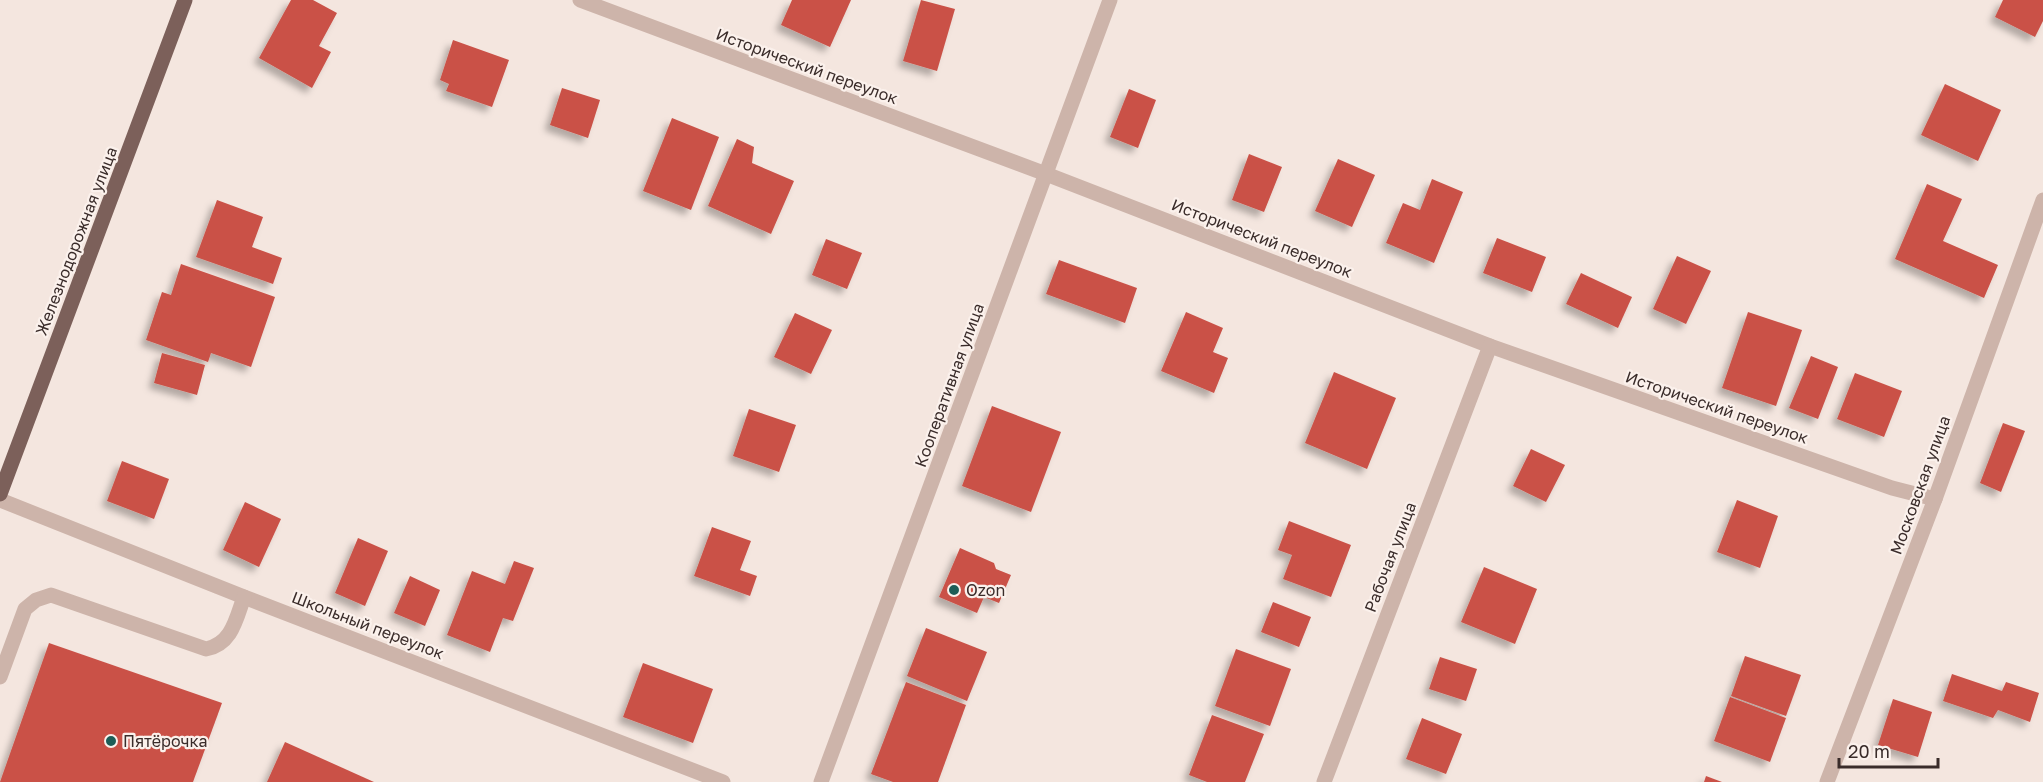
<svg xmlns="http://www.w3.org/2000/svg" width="2043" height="782" viewBox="0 0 2043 782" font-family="'Golos Text',sans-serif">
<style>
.building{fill:#ca5147;filter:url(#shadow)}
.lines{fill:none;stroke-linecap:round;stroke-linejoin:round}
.service{stroke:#cdb4aa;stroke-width:15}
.minor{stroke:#cdb4aa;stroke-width:15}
.primary{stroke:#7c605a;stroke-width:15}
.poi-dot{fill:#1d5d57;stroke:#fbf1ec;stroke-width:2}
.labels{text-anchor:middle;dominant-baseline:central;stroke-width:4.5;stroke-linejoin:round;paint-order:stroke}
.street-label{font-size:16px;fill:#3a2c2a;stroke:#fbf1ec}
.poi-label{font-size:16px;fill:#3a2c2a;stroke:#fbf1ec;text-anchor:start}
</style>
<defs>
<filter id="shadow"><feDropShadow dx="-5.5" dy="5.5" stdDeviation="3" flood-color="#0004"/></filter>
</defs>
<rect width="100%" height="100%" fill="#f4e6df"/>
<g class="building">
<polygon points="291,0 313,0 337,13 319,46 331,52 312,88 259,58"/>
<polygon points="792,0 851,0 830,47 781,25"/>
<polygon points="921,0 955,9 937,71 903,61"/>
<polygon points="2003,0 2043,0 2043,21 2035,37 1995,17"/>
<polygon points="453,40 509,60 492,107 446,91 449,84 440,80"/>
<polygon points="1945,84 2001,110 1978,161 1921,135"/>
<polygon points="562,88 600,100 588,138 550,125"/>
<polygon points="1129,89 1156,100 1138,148 1110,137"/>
<polygon points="672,118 719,137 691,210 643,191"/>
<polygon points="737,139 754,147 752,163 794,181 771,234 708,206"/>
<polygon points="1249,154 1282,167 1264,212 1232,200"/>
<polygon points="1338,159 1375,175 1352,227 1315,211"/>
<polygon points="1432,179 1463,192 1434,263 1386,243 1403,203 1420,210"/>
<polygon points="1927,184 1962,199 1943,241 1998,265 1984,298 1895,259"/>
<polygon points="217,200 263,217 252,247 282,258 273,284 196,257"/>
<polygon points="1497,238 1546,257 1532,292 1483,273"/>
<polygon points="826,239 862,253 847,289 812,275"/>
<polygon points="1677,256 1711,271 1686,324 1653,309"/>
<polygon points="1059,260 1137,288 1125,323 1046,294"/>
<polygon points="181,264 275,297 251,367 211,353 208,362 146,340 162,292 171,295"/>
<polygon points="1581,273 1632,297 1618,328 1566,304"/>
<polygon points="1186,312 1223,328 1213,352 1228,358 1214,393 1161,371"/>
<polygon points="1748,312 1802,330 1776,406 1722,388"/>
<polygon points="795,313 832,330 811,374 774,357"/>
<polygon points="162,353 205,365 197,395 154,383"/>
<polygon points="1811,356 1838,367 1818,419 1789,408"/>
<polygon points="1334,372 1396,398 1367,469 1305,443"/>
<polygon points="1855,373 1902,391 1884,437 1837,419"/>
<polygon points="992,406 1061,432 1031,512 962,486"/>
<polygon points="749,409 796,425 779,472 733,456"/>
<polygon points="2003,423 2025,431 2001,492 1980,483"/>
<polygon points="1531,449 1565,465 1546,502 1513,486"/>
<polygon points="122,461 169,479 154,519 107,501"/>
<polygon points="1737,500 1778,516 1760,568 1717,552"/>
<polygon points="245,502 281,519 259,567 223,550"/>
<polygon points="1289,521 1351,545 1331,597 1283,579 1292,555 1278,550"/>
<polygon points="712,527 751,541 740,570 757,576 750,596 694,576"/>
<polygon points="358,538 388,551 365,606 335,593"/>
<polygon points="960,548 994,563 996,569 1011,575 999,603 984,597 977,613 939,597"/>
<polygon points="514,561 534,568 513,621 503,618 490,652 447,635 472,571 505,584"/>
<polygon points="1484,567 1537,589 1515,644 1461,622"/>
<polygon points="410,576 440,590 425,626 394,613"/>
<polygon points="1273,602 1311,617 1299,647 1261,632"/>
<polygon points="926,628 987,652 967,701 907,676"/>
<polygon points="49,643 222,703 193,782 0,782"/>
<polygon points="1236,649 1291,669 1270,726 1215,706"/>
<polygon points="1745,656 1801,675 1786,716 1731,696"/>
<polygon points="1440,657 1477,669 1466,701 1429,689"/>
<polygon points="643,663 713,689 693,743 623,717"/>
<polygon points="1952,674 2002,691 2006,682 2039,693 2030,722 1998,710 1993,718 1943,701"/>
<polygon points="906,682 966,705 938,782 893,782 871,774"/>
<polygon points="1730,697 1786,718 1770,762 1714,741"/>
<polygon points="1893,699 1932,712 1918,757 1878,745"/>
<polygon points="1212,715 1264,734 1245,782 1207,782 1189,775"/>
<polygon points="1422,718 1462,734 1446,774 1406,759"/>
<polygon points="285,742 374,782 267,782"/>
<polygon points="1706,776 1722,782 1704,782"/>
</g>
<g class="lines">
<g class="service">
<polyline points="0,500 244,597 723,782"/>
<path d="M0,677L25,609L36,600L51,595L206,649C232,644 236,619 244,597"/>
</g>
<g class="minor">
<polyline points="580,0 1046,174 1490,346 1892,488 1935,499"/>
<polyline points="821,782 1110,0"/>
<polyline points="1324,782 1490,346"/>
<polyline points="1827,782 1935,499 2043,200"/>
</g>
<polyline class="primary" points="0,494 185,0"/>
</g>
<g class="poi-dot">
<circle cx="954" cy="590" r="6"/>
<circle cx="111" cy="741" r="6"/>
</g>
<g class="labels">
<g class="street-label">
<text transform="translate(807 66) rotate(20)">Исторический переулок</text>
<text transform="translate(1262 238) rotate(21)">Исторический переулок</text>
<text transform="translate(76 241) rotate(-69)">Железнодорожная улица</text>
<text transform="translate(949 385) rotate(-70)">Кооперативная улица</text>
<text transform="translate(1717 407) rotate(19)">Исторический переулок</text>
<text transform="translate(1920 485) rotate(-70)">Московская улица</text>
<text transform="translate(1390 557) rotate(-69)">Рабочая улица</text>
<text transform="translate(368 625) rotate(21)">Школьный переулок</text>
</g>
<g class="poi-label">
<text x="966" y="590">Ozon</text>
<text x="123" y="741">Пятёрочка</text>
</g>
</g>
<path d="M1839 758v9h99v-9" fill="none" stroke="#3a2c2a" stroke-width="3"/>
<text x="1848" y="758" font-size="18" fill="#3a2c2a" stroke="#fbf1ec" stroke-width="4.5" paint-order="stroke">20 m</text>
</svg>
